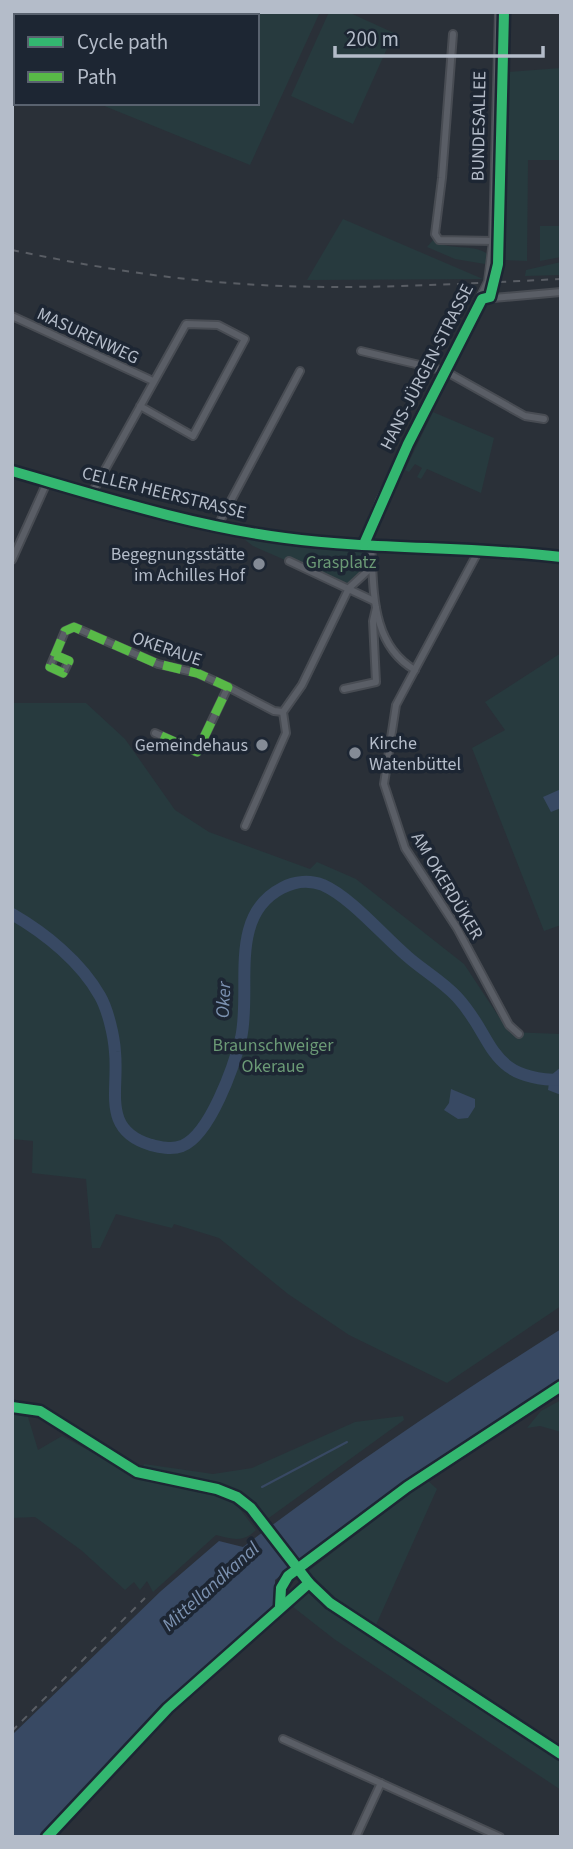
<svg xmlns="http://www.w3.org/2000/svg" width="573" height="1849" viewBox="0 0 573 1849" font-family="'Source Sans 3',sans-serif">
<style>
.green{fill:#273a3e}
.water{fill:#384963}
.lines{fill:none;stroke-linecap:round;stroke-linejoin:round}
.stream{stroke:#384963;stroke-width:2}
.river{stroke:#384963;stroke-width:12}
.street-casing{stroke:#484c53;stroke-width:10}
.secondary-casing{stroke:#484c53;stroke-width:12}
.primary-casing{stroke:#484c55;stroke-width:13}
.street{stroke:#5a5e66;stroke-width:6}
.secondary{stroke:#595d64;stroke-width:9}
.primary{stroke:#5c6168;stroke-width:10}
.rail{stroke:#595d64;stroke-width:2;stroke-dasharray:7 7;stroke-linecap:butt}
.quiet{stroke:#58b947;stroke-width:9;stroke-dasharray:18 9;stroke-linecap:butt}
.cycleway-casing{stroke:#1d2633;stroke-width:15}
.cycleway{stroke:#33b770;stroke-width:10}
.poi-dot{fill:#848b96;stroke:#1d2633;stroke-width:2.5}
.labels{text-anchor:middle;dominant-baseline:central;stroke-width:7;stroke-linejoin:round;paint-order:stroke}
.street-label{font-size:18px;fill:#b4bcc9;stroke:#1d2633}
.poi-label{font-size:18px;fill:#b4bcc9;stroke:#1d2633;text-anchor:end}
.park-label{font-size:18px;fill:#6b9a76;stroke:#1d2633}
.water-label{font-size:19px;font-style:italic;fill:#7c92b1;stroke:#1d2633}
</style>
<rect width="100%" height="100%" fill="#2a3038"/>
<g class="green">
<polygon points="12,12 320,12 250,165 97,103 257,103 257,16 16,16 16,71 12,69"/>
<polygon points="329,12 348,12 394,33 353,124 291,96"/>
<polygon points="561,68 561,160 528,160 527,261 504,260 508,72"/>
<polygon points="343,219 483,279 307,280"/>
<polygon points="540,226 561,226 561,257 540,261"/>
<path d="M433,240C450,252 472,242 489,255L485,264L455,259L427,247Z"/>
<polygon points="561,262 561,275 525,276 526,270"/>
<polygon points="433,412 494,438 481,493 427,469 421,479 417,477 422,468 415,464 409,472 405,470"/>
<polygon points="232,530 371,544 373,566 349,588 253,546"/>
<polygon points="561,653 561,925 544,931 472,748 505,730 485,702"/>
<polygon points="12,703 86,703 125,739 175,810 209,832 310,869 317,862 356,879 464,964 509,1032 561,1034 561,1306 447,1383 349,1335 288,1294 219,1238 174,1224 172,1228 116,1214 100,1248 92,1248 86,1179 32,1173 33,1141 12,1139"/>
<polygon points="561,1400 561,1432 540,1426 527,1428 541,1411"/>
<path d="M12,1414L28,1417L38,1450L62,1436L138,1477L144,1464L213,1474L252,1468L355,1422L403,1416L404,1420L266,1520L246,1500L239,1508L256,1530C243,1543 233,1539 216,1535L153,1592L147,1581L140,1590L134,1582L125,1590L81,1550L35,1517L12,1518Z"/>
<polygon points="427,1480 437,1489 376,1625 561,1748 561,1790 334,1639 288,1603 314,1581 307,1572"/>
</g>
<g class="water">
<polygon points="561,789 561,808 551,812 543,797"/>
<polygon points="561,1067 561,1095 548,1090 550,1076"/>
<polygon points="451,1089 475,1099 475,1107 468,1118 458,1119 444,1110 449,1103"/>
<path d="M561,1329V1379C463,1443 365,1505 275,1580V1605L154,1714L42,1837H12V1735L161,1591L219,1541L243,1547C346,1469 452,1398 561,1329Z"/>
</g>
<g class="lines">
<polyline class="stream" points="262,1487 347,1442"/>
<path class="river" d="M12,914C45,933 81,962 100,996C108,1010 114,1036 115,1052C119,1091 101,1130 151,1145C161,1147 171,1150 182,1146C210,1135 234,1066 241,1038C252,989 227,916 282,888C295,881 310,880 323,885C352,898 383,936 408,957C424,971 442,981 457,997C496,1039 486,1079 561,1080"/>
<defs>
<g id="street">
<polyline points="453,34 442,178 435,234 439,240 494,241"/>
<polyline points="482,299 561,292"/>
<polyline points="12,316 153,381"/>
<polyline points="361,351 445,371 525,416 544,419"/>
<polyline points="92,493 186,324 218,325 245,339 193,436 140,406"/>
<polyline points="217,527 300,371"/>
<path d="M371,544C374,589 370,644 415,670"/>
<polyline points="478,552 396,705 384,784 405,848 457,928 509,1025 519,1034"/>
<polyline points="12,560 48,480"/>
<polyline points="289,561 374,601"/>
<polyline points="55,655 69,661 63,673 50,667 65,631 74,627 158,664 197,673 228,687 274,711 283,712"/>
<polyline points="344,689 376,682 373,621 376,608"/>
<polyline points="155,733 197,752 228,687"/>
<polyline points="245,826 286,733 283,712 302,685 349,588 373,566"/>
<polyline points="283,1739 500,1837"/>
<polyline points="356,1837 381,1783"/>
</g>
<polyline id="secondary" points="364,544 381,501 489,282 494,241 500,12"/>
<path id="primary" d="M12,471C102,497 192,526 285,538C376,550 470,546 561,557"/>
</defs>
<use href="#street" class="street-casing"/>
<use href="#secondary" class="secondary-casing"/>
<use href="#primary" class="primary-casing"/>
<use href="#street" class="street"/>
<use href="#secondary" class="secondary"/>
<use href="#primary" class="primary"/>
<g class="rail">
<path d="M12,250C88,266 165,279 243,284C349,291 455,284 561,279"/>
<polyline points="12,1731 145,1598"/>
</g>
<polyline class="quiet" points="55,655 69,661 63,673 50,667 65,631 74,627 158,664 197,673 228,687 197,752 155,733"/>
<defs>
<g id="cycleway">
<path d="M12,471C102,497 192,526 285,538C376,550 470,546 561,557"/>
<polyline points="364,544 408,444 482,299 490,297 498,264 504,12"/>
<polyline points="12,1407 40,1411 137,1472 217,1489 237,1497 251,1508 309,1583 330,1603 561,1754"/>
<polyline points="280,1606 281,1588 288,1576 407,1487 561,1386"/>
<polyline points="47,1837 168,1708 309,1583"/>
</g>
</defs>
<use href="#cycleway" class="cycleway-casing"/>
<use href="#cycleway" class="cycleway"/>
</g>
<g class="poi-dot">
<circle cx="259" cy="564" r="7"/>
<circle cx="262" cy="745" r="7"/>
<circle cx="355" cy="753" r="7"/>
</g>
<g class="labels">
<g class="street-label">
<text transform="translate(479 126) rotate(-89)">BUNDESALLEE</text>
<text transform="translate(88 336) rotate(25)">MASURENWEG</text>
<text transform="translate(427 367) rotate(-63)">HANS-JÜRGEN-STRASSE</text>
<text transform="translate(164 493) rotate(14)">CELLER HEERSTRASSE</text>
<text transform="translate(167 649) rotate(19)">OKERAUE</text>
<text transform="translate(447 886) rotate(59)">AM OKERDÜKER</text>
</g>
<g class="poi-label">
<text x="245" y="554">Begegnungsstätte<tspan x="245" dy="21">im Achilles Hof</tspan></text>
<text x="369" y="743" text-anchor="start">Kirche<tspan x="369" dy="21">Watenbüttel</tspan></text>
<text x="248" y="745">Gemeindehaus</text>
</g>
<g class="park-label">
<text x="341" y="562">Grasplatz</text>
<text x="273" y="1045">Braunschweiger<tspan x="273" dy="21">Okeraue</tspan></text>
</g>
<g class="water-label">
<text transform="translate(224 1000) rotate(-87)">Oker</text>
<text transform="translate(211 1587) rotate(-42)">Mittellandkanal</text>
</g>
</g>
<rect width="573" height="1849" fill="none" stroke="#b4bcc9" stroke-width="28"/>
<rect x="14" y="14" width="245" height="91" fill="#1d2633" stroke="#59626f" stroke-width="2"/>
<rect x="28" y="37" width="35" height="10" fill="#33b770" stroke="#59626f" stroke-width="2"/>
<text x="77" y="49" font-size="21" fill="#b4bcc9">Cycle path</text>
<rect x="28" y="72" width="35" height="10" fill="#58b947" stroke="#59626f" stroke-width="2"/>
<text x="77" y="84" font-size="21" fill="#b4bcc9">Path</text>
<path d="M335 46v10h208v-10" fill="none" stroke="#b4bcc9" stroke-width="3.5"/>
<text x="346" y="46" font-size="21" fill="#b4bcc9" stroke="#1d2633" stroke-width="5" paint-order="stroke">200 m</text>
</svg>
